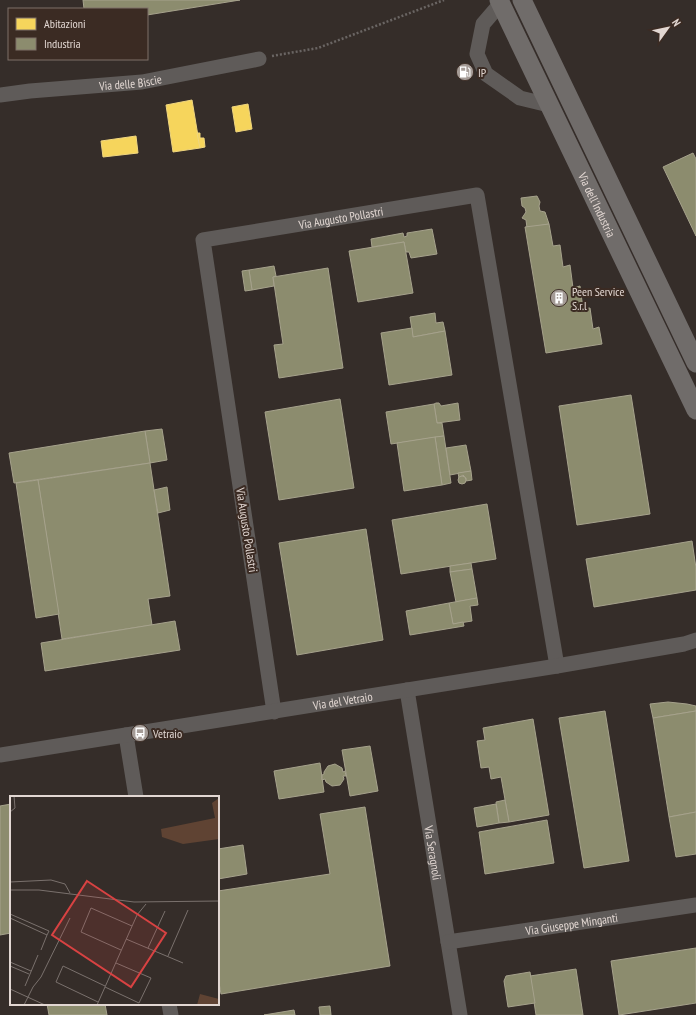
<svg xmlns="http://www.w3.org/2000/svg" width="696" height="1015" viewBox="0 0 696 1015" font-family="'PT Sans Narrow',sans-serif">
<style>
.homes{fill:#f6d55c;stroke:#f0d67f}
.industry{fill:#8c8c6e;stroke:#a6a28c}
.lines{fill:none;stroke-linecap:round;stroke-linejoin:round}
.path{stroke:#6a6563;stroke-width:2.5;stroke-dasharray:2 2;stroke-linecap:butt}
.minor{stroke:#5f5b59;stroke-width:15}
.major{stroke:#706c6a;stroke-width:19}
.labels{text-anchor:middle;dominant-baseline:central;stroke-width:4;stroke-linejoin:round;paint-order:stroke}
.poi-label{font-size:12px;fill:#e2d7d2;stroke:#3b2b23;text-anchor:start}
.street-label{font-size:12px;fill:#e2d7d2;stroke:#3b2b23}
.inset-road{fill:none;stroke:#7a716d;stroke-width:1}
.view{fill:#d84242;fill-opacity:0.15;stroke:#d84242;stroke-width:2}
.inset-edge{fill:none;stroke:#e2d7d2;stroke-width:2}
</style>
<rect width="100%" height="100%" fill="#352d29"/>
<g class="homes">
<polygon points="192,100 200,148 173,152 166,105"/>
<polygon points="248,104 252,129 236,132 232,107"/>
<polygon points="197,133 200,133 200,138 204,138 205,147 200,148"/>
<polygon points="136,136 138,153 103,157 101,141"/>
</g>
<g class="industry">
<polygon points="83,0 240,0 147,15 147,9 84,9"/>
<polygon points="693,153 696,159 696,236 663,167"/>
<polygon points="537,196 540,202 539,206 540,211 545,212 549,224 527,228 526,220 522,218 526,212 525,208 522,206 521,198"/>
<polygon points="549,224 553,246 560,245 563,267 570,265 573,288 580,286 583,309 590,308 593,329 599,327 602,344 546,353 525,227"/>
<polygon points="432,229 437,254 411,258 409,252 406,252 404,242 372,247 371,239 403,233 404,237 407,236 407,233"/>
<polygon points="404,242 413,293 358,302 349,251"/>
<polygon points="274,266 276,276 273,277 274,286 252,290 249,270"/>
<polygon points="328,268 343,368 279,378 274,345 283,344 273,277"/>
<polygon points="249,270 252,290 245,291 242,271"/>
<polygon points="435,313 436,323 443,322 445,331 413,337 410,317"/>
<polygon points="412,328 413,337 445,331 452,375 389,385 381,333"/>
<polygon points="631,395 650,514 577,525 559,406"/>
<polygon points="340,399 354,488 279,500 265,412"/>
<polygon points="436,403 439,403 441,406 458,403 460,420 437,423 434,404"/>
<polygon points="434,404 437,423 442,423 444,436 391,444 386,412"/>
<polygon points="162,429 167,460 150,463 145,431"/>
<polygon points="145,431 150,463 14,483 9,453"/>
<polygon points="444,436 451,483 442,485 435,437"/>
<polygon points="435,437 442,485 404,491 397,443"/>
<polygon points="466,445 471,471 450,475 446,448"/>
<polygon points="150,463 170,596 148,599 152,625 62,639 38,480"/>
<polygon points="471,471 472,480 466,481 466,478 463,475 459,478 458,473"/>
<circle cx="462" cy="480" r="4"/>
<polygon points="38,480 59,614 36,618 16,483"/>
<polygon points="167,487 170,510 158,513 154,490"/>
<polygon points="487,504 496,559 401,574 392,520"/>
<polygon points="366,529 383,640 297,655 279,543"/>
<polygon points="692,541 696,568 696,590 594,607 586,559"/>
<polygon points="471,563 472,569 450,572 450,566"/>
<polygon points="472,569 477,598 456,602 450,572"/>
<polygon points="477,598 478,605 470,606 472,621 453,624 449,603"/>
<polygon points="449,603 453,624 463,622 464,626 410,635 406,611"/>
<polygon points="175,621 180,650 45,671 41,643"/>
<polygon points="668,702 687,704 696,706 696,711 653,718 650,704"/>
<polygon points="605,711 629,861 584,868 559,718"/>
<polygon points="696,711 696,812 669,817 653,718"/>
<polygon points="533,719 549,815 509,822 501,777 491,779 489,767 481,768 477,741 485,740 483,728"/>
<polygon points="370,746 378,791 350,796 342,750"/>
<polygon points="320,763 324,792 279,799 274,771"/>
<polygon points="335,764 342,768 343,772 345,771 346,776 343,776 344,779 340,785 332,786 326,782 325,779 322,780 322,775 324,774 324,772 328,766"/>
<polygon points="505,800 509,822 499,823 496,802"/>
<polygon points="11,804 11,933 0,935 0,806"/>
<polygon points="496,804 499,823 477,827 474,808"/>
<polygon points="365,807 390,966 221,994 218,977 218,891 330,874 320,814"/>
<polygon points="696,812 696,854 676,857 669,817"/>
<polygon points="547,820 554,863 485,874 479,832"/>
<polygon points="243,845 247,874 218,879 218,849"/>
<polygon points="696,948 696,1003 619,1015 611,961"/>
<polygon points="576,969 583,1015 536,1015 530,976"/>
<polygon points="530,972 535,1003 508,1007 504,981 506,976"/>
<polygon points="47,1004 105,1004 107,1015 49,1015"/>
<polygon points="330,1006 331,1015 320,1015 319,1007"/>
<polygon points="294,1010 295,1015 264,1015"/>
</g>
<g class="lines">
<polyline class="path" points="272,56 318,48 444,0"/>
<g class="minor">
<polyline points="501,3 483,24 477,54 486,74 520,98 549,105"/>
<path id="s1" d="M0,95L30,91L142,82L259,59"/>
<path id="s2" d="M407,690L460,1015"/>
<path id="s3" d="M274,712L203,240L477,195L557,666"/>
<polyline points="126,735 136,797"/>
<path id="s4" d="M0,755L557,666L684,644L696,640"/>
<path id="s5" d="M448,942L696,905"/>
<polyline points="169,1004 171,1015"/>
</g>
<g class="major">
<path id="s6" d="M499,0L696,410"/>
<polyline points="522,0 696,363"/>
</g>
</g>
<defs>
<symbol id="fuel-disc" viewBox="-11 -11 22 22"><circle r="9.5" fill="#a59c97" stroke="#3b2b23"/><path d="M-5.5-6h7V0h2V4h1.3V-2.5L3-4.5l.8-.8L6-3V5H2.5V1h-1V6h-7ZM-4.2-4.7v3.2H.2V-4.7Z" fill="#fff"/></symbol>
<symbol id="building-disc" viewBox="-11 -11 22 22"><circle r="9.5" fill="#a59c97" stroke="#3b2b23"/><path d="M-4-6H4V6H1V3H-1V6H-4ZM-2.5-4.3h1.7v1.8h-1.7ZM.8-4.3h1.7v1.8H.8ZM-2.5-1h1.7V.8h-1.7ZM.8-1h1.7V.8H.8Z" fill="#fff"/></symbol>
<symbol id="bus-disc" viewBox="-11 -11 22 22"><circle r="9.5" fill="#a59c97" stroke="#3b2b23"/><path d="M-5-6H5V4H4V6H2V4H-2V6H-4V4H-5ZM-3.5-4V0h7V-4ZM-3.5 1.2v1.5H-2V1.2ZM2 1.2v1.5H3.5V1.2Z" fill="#fff"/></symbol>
</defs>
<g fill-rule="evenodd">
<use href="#fuel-disc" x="455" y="62" width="20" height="20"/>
<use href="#building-disc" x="549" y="288" width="20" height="20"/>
<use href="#bus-disc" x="130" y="723" width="20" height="20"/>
</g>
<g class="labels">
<g class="poi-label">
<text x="478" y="72">IP</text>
<text x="572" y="291">Peen Service<tspan x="572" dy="14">S.r.l</tspan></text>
<text x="153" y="733">Vetraio</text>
</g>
<g class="street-label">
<text stroke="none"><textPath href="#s1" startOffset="131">Via delle Biscie</textPath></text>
<text stroke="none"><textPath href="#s6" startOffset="227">Via dell'Industria</textPath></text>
<text stroke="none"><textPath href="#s3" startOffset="617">Via Augusto Pollastri</textPath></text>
<text transform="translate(247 530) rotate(81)">Via Augusto Pollastri</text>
<text stroke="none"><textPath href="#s4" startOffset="347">Via del Vetraio</textPath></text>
<text stroke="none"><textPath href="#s2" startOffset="165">Via Seragnoli</textPath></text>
<text stroke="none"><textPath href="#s5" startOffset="125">Via Giuseppe Minganti</textPath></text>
</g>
</g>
<g transform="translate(10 796)">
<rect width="209" height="209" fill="#352d29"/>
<path d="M209,2V43L173,48L152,41L151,33L205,22L202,7ZM190,198L209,203L208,209H187Z" fill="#5f4333"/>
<path class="inset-road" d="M0,16L5,12L4,0M0,86L41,84L55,88L60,97M0,94H29L124,106L209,105M0,118L39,135M0,122L37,139L39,135M116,143L173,167M138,152L155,115M31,154L37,139M111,154L71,136L81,112L122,130M158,160L178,114M0,166L21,175M0,170L19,178M15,190L28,159M95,191L129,207L141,182L106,167M0,193L35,209M88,206L46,186L53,170L95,190M14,209L23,191L31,181L60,122M87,209L127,119L136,108"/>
<path class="view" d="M77,85L156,137L121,191L42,139Z"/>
<rect width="209" height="209" class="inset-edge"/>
</g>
<rect x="8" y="8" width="140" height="52" fill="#3b2b23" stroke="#7e7069"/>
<rect x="16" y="18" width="20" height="12" fill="#f6d55c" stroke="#7e7069"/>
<text x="44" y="28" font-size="12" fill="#e2d7d2">Abitazioni</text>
<rect x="16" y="38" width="20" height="12" fill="#8c8c6e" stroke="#7e7069"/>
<text x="44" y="48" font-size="12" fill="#e2d7d2">Industria</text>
<g transform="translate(668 28) rotate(57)" stroke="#3b2b23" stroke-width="3" paint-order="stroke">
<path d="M0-3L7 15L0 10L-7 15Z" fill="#e2d7d2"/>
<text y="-6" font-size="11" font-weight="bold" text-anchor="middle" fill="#e2d7d2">N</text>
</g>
</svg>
